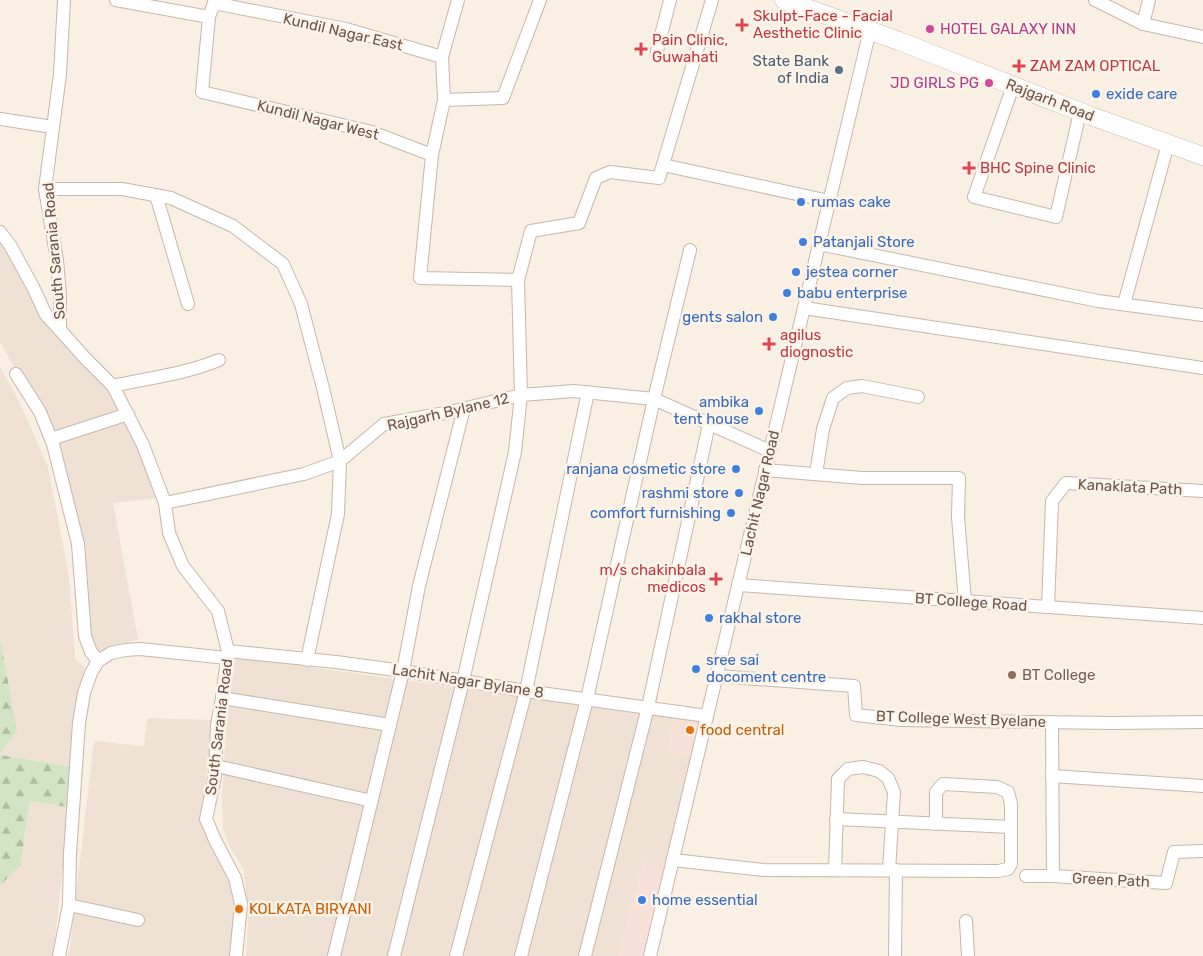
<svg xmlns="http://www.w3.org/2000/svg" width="1203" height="956" viewBox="0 0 1203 956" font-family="Rubik,sans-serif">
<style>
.residential{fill:#efe1d3}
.commercial{fill:#f7e0d8}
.forest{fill:url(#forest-firs)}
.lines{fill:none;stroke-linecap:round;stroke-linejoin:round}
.street-casing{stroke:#c7b7ac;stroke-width:14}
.secondary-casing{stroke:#cdb9ac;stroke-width:19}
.street{stroke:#fff;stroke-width:12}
.secondary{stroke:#fff;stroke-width:18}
.health-dot{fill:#e0444e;stroke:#fcf3e8;stroke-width:2}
.hotel-dot{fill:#d1479c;stroke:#fcf3e8;stroke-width:2}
.service-dot{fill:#5c6f8a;stroke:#fcf3e8;stroke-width:2}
.shop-dot{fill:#3f7fe0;stroke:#fcf3e8;stroke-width:2}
.education-dot{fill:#8d6e63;stroke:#fcf3e8;stroke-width:2}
.food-dot{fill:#e8710a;stroke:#fcf3e8;stroke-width:2}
.labels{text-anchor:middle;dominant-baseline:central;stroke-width:5;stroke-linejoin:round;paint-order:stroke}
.health-label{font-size:15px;fill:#be3a42;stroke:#fcf3e8;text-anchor:start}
.hotel-label{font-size:15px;fill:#b23c85;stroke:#fcf3e8;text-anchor:start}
.street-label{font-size:15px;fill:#6d574d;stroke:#fcf3e8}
.service-label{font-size:15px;fill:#4e5e75;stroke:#fcf3e8;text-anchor:end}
.shop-label{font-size:15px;fill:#366cbe;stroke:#fcf3e8;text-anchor:start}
.education-label{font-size:15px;fill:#785e54;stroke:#fcf3e8;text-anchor:start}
.food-label{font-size:15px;fill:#c56008;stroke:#fcf3e8;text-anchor:start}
</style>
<defs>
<pattern id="forest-firs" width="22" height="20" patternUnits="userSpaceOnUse" patternTransform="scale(1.25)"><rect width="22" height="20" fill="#d2e4c4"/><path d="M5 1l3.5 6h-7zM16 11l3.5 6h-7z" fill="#afbca1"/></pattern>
</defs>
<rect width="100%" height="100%" fill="#f9efe3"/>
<g class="residential">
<polygon points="0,228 51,320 106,387 123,410 157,498 113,503 138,639 98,655 88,647 73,530 58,461 24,385 0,342"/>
<polygon points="0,367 19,401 48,467 69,576 75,658 78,662 84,667 80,694 73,767 0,755 0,753 17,731 0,637"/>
<polygon points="239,657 650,715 671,717 674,720 668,751 690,757 665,867 643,863 619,956 246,956 248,923 244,870 230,847 223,829 222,797 226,727 235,660"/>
<polygon points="147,718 213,720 203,815 237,900 231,956 67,956 70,946 94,741 144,746"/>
<polygon points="31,801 67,807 69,813 53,956 0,956 0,886 21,864 28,810"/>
</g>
<g class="commercial">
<polygon points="676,718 695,721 700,722 690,757 668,751 674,720"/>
<polygon points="643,863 665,867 643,956 619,956"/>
</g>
<g class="forest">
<polygon points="0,637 17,731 0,753"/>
<polygon points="0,755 73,767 69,805 67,807 31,801 28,810 21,864 0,886"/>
</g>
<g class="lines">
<defs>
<g id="street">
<polyline points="64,0 60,74 45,189 57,260 60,296 60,330 85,358 113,386 143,445 165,503 169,533 183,566 218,611 228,651 222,698 217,725 215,776 206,819 215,840 235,878 241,904 236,956"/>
<polyline points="116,0 209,17"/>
<polyline points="215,0 209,17 202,92 372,132 432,155"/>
<polyline points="1095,0 1143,24 1203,37"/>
<polyline points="214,3 346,29 442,57 444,100"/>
<polyline points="1143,24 1149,0"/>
<polyline points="657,51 670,0"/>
<polyline points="442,57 458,0"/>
<polyline points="1013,86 974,197 1056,217 1080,112"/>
<polyline points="0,119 53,127"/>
<polyline points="663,165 829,201"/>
<polyline points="45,189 122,189 171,198 233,226 283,264 301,304 323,388 340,461 338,514 307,660"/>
<polyline points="156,195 188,304"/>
<polyline points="0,232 10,245 33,287 46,315 60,330"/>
<polyline points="819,244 1098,301 1203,315"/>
<polyline points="518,280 531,231 579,223 596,178 610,172 659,178 712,0"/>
<polyline points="1124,304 1168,144"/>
<polyline points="804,308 1203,368"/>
<polyline points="16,374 40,412 53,444 78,544 85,636 91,652 98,661"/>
<path d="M113,386C149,378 185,374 219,360"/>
<polyline points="51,439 128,414"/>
<polyline points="765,470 862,478 959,478 958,517 965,601"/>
<polyline points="816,474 823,429 833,398 847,388 862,386 918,397"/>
<polyline points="165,503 304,474 340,461 384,424 445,413 521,395 518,280 420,278 432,155 444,100 503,98 540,0"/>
<polyline points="738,585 1203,618"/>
<polyline points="1048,607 1052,501 1066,483 1203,491"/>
<polyline points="228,651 336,662 403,671 526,691 707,716"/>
<polyline points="717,676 854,686 856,715 901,720 1112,723 1203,722"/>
<polyline points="222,698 390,725"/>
<polyline points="1052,722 1053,876"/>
<polyline points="216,766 372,801"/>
<polyline points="1052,776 1203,786"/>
<polyline points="836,819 1011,827"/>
<polyline points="673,860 764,870 998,871 1008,869 1011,864 1011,804 1008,792 997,787 943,784 936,792 936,824"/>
<polyline points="835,870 838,779 848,769 863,767 879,771 888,778 894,792 889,870"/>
<polyline points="1026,876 1053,876 1166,883 1174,852 1203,851"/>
<polyline points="69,905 138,920"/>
<polyline points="966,921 968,956"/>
<polyline points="59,956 69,905 70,854 79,723 84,693 91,673 98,661 111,653 126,650 140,649 227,658"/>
<polyline points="334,956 403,671 419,586 464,408"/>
<polyline points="394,956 463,681 515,452 521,395 574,391 654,399 770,451"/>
<polyline points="456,956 526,691 588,392"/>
<polyline points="521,956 587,699 654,399 690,250"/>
<polyline points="585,956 648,707 709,424"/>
<polyline points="650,956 870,30"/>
<polyline points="895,956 896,870"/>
</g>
<polyline id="secondary" points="784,0 899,41 1091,116 1203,156"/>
</defs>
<use href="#street" class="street-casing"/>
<use href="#secondary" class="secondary-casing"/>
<use href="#street" class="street"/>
<use href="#secondary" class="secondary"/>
</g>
<g class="health-dot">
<path d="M739.5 17.5h5v5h5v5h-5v5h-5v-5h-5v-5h5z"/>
<path d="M638.5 41.5h5v5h5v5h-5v5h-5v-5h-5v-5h5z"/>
<path d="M1016.5 58.5h5v5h5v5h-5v5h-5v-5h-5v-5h5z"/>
<path d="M966.5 160.5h5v5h5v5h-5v5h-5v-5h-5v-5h5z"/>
<path d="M766.5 336.5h5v5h5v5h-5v5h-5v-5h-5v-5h5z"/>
<path d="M713.5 571.5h5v5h5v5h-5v5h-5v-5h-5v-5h5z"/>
</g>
<g class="hotel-dot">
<circle cx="930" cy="29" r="5"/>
<circle cx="989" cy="83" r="5"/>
</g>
<circle class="service-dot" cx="839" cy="70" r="5"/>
<g class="shop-dot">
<circle cx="1096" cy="94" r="5"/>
<circle cx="801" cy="202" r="5"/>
<circle cx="803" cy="242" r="5"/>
<circle cx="796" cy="272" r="5"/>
<circle cx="787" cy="293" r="5"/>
<circle cx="773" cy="317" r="5"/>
<circle cx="759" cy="411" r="5"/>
<circle cx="736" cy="469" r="5"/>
<circle cx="739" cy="493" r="5"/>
<circle cx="731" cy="513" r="5"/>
<circle cx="709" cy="618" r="5"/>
<circle cx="696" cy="669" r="5"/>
<circle cx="642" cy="900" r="5"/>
</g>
<circle class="education-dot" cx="1012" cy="675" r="5"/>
<g class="food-dot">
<circle cx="690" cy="730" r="5"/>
<circle cx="239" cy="909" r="5"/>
</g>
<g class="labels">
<g class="health-label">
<text x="753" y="16">Skulpt-Face - Facial<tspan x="753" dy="17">Aesthetic Clinic</tspan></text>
<text x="652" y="40">Pain Clinic,<tspan x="652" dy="17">Guwahati</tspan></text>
<text x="1030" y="66">ZAM ZAM OPTICAL</text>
<text x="980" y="168">BHC Spine Clinic</text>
<text x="780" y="335">agilus<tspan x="780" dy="17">diognostic</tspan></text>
<text x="706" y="570" text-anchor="end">m/s chakinbala<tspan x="706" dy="17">medicos</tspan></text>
</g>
<g class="hotel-label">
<text x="940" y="29">HOTEL GALAXY INN</text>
<text x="979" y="83" text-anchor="end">JD GIRLS PG</text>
</g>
<g class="street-label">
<text transform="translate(343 32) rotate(13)">Kundil Nagar East</text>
<text transform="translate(1050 100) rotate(21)">Rajgarh Road</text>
<text transform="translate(318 120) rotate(14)">Kundil Nagar West</text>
<text transform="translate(54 251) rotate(-95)">South Sarania Road</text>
<text transform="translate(448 412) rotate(-13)">Rajgarh Bylane 12</text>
<text transform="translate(1130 487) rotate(3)">Kanaklata Path</text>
<text transform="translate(760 493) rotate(-77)">Lachit Nagar Road</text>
<text transform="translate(971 602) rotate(4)">BT College Road</text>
<text transform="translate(468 681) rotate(9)">Lachit Nagar Bylane 8</text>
<text transform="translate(961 719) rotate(2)">BT College West Byelane</text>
<text transform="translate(219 727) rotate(-83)">South Sarania Road</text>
<text transform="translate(1111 880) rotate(3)">Green Path</text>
</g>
<g class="service-label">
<text x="829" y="61">State Bank<tspan x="829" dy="17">of India</tspan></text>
</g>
<g class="shop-label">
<text x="1106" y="94">exide care</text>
<text x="811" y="202">rumas cake</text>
<text x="813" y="242">Patanjali Store</text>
<text x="806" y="272">jestea corner</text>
<text x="797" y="293">babu enterprise</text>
<text x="763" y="317" text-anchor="end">gents salon</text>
<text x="749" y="402" text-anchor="end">ambika<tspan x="749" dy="17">tent house</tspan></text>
<text x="726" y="469" text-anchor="end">ranjana cosmetic store</text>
<text x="729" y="493" text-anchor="end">rashmi store</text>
<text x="721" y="513" text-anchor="end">comfort furnishing</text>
<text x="719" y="618">rakhal store</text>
<text x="706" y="660">sree sai<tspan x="706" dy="17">docoment centre</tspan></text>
<text x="652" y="900">home essential</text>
</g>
<g class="education-label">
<text x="1022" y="675">BT College</text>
</g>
<g class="food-label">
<text x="700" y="730">food central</text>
<text x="249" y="909">KOLKATA BIRYANI</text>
</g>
</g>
</svg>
